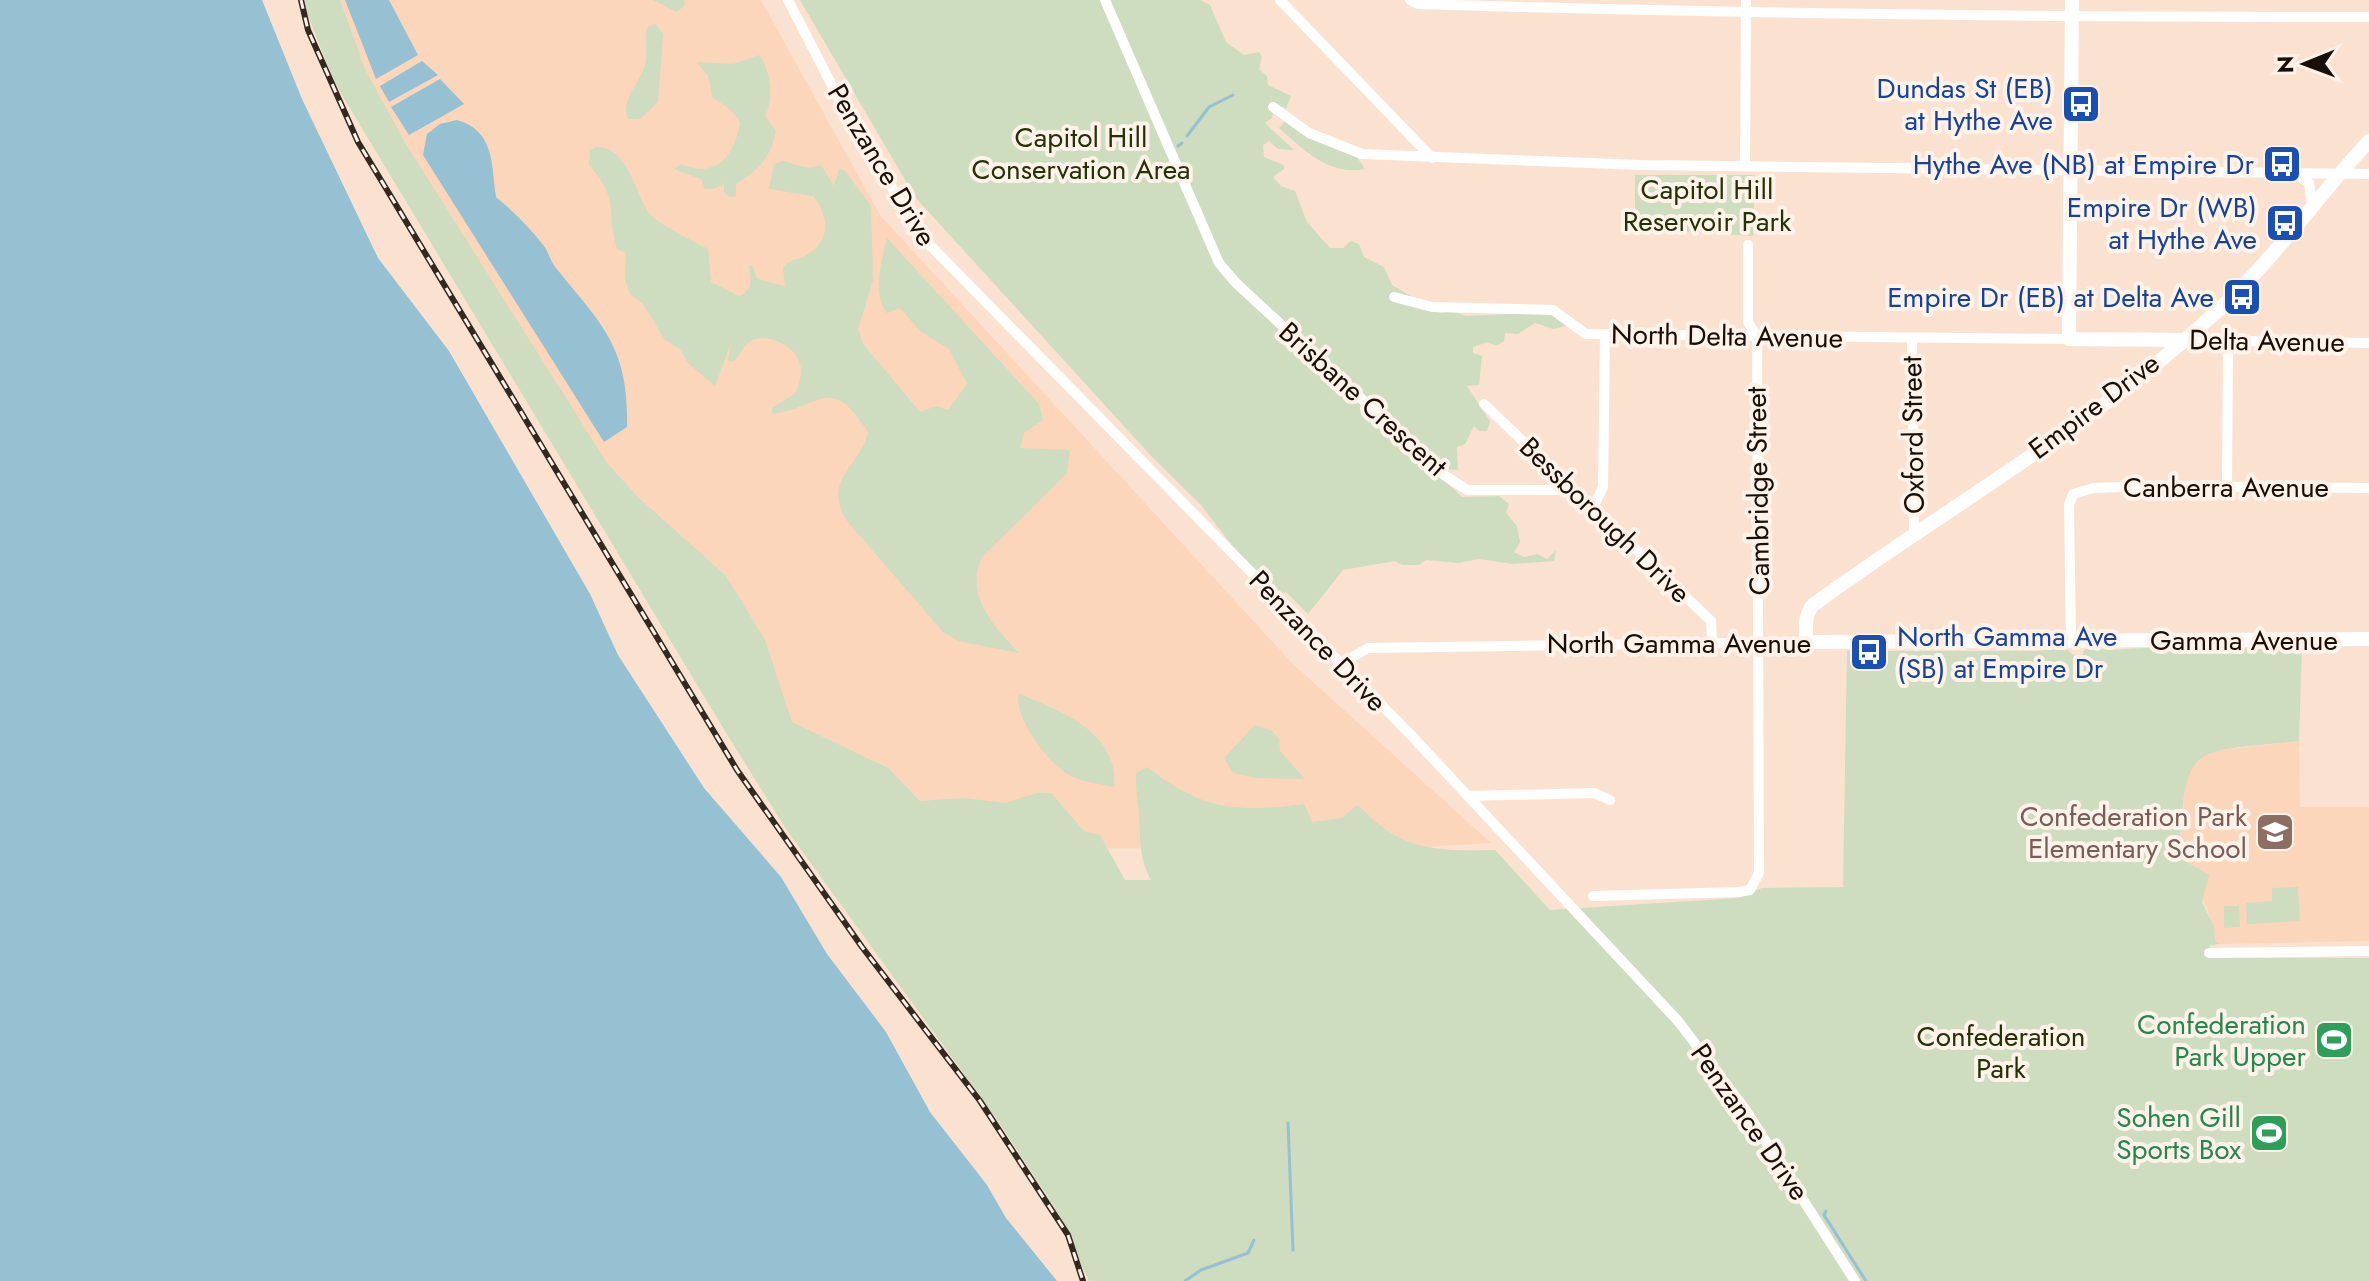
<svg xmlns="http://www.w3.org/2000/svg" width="2369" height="1281" viewBox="0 0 2369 1281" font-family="Jost,sans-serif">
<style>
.built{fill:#fbd6ba}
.green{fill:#cedcbf}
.water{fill:#95c1d3}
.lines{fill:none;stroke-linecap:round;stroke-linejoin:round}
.stream{stroke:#95c1d3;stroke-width:3}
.street{stroke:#fff;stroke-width:10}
.secondary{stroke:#fff;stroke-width:14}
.rail-casing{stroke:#34291f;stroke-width:6}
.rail{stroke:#fff2e9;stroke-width:3;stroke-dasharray:9;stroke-linecap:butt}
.labels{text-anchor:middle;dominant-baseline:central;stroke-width:8;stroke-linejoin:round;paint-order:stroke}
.transit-label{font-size:28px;fill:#164399;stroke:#fff2e9;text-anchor:end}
.park-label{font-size:28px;fill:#233309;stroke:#fff2e9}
.street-label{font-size:28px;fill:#190f07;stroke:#fff2e9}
.education-label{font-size:28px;fill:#785e54;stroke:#fff2e9;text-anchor:end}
.leisure-label{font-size:28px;fill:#27864d;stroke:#fff2e9;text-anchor:end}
</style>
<rect width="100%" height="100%" fill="#fbe2d0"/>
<g class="built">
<polygon points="308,0 761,0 880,215 1293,664 1491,843 1395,849 849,848"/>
<polygon points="2299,741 2300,807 2369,807 2369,941 2220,944 2215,942 2208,910 2179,858 2186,776 2199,758 2213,751"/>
</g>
<g class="green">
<path d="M302,0H340L365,69L404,141L607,463L639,498L726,576L765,640L792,722L888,768L920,801L964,798L1005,803L1037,793H1051L1084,831L1100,835L1125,880H1151C1139,858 1141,843 1139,819C1139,803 1135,790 1136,774L1147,767C1202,810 1236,813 1304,804L1312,822L1342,818L1357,805C1369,815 1382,829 1396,836C1425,852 1463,851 1495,850L1550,910L1738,898L1762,888L1843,887L1847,651H2037L2065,647L2073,655H2082L2084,650L2092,647L2107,650L2162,647L2168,650L2243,647L2250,650L2302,646L2299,741C2186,753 2186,740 2179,858L2209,875L2202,902L2214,927L2215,941L2220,944L2210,945L2209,958H2369V1281H1089L1055,1208L998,1121L786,829L731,741L334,82Z"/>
<polygon points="653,0 684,0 685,5 677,12"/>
<polygon points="800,0 1200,0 1210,5 1226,42 1244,55 1259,52 1262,57 1259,69 1267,76 1268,85 1291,96 1286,109 1275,103 1272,118 1265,123 1294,150 1278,149 1269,141 1263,145 1264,157 1284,165 1284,169 1273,177 1281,186 1295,191 1307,222 1330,248 1343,248 1351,241 1359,244 1364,257 1384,267 1392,285 1440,313 1452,311 1466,316 1551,312 1569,325 1553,329 1535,323 1518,334 1505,333 1504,341 1496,346 1488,342 1473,347 1473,353 1482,356 1479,385 1467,386 1490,421 1487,431 1479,431 1474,426 1465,444 1457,447 1458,470 1445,469 1428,451 1421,458 1462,497 1499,496 1509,504 1506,513 1517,526 1520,542 1514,552 1524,557 1537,554 1547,559 1556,550 1554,561 1513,564 1479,559 1459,563 1426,560 1419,565 1402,565 1395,561 1343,570 1308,614 1286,592 1278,594 1248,566 1201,505 1153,458 915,197"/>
<path d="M655,24L663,34L658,102L640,119H628C620,100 640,83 645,65C649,52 643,40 648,27Z"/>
<path d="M759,55C771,71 774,99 765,116L776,131C770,159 759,169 736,184V196L730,197L724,193V183L714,189H705L701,179L674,169L681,164C716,180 735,155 740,122L731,110L712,97L708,75L696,62L733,64Z"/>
<path d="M1286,120L1355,154L1365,169C1329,176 1304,150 1279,128Z"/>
<path d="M597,147C628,147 635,193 649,213C657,224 695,242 708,249L711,282L739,296C753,290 751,279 749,266L752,265L757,279L785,286L783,268C789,259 796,261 805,256C831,242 830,217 813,196L769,189L774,164L783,161L808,168L821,165L834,186L839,169L844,170L871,206L873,280L858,329L863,344L920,412L936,406L948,410L967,384L949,349L920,331L900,308L887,313C871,293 882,260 887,238L1039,404L1043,420L1024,433L1020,448L1070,450L1067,473L982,557C964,596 994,626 1019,653L958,641L943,632L847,521C821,480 860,467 868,432C830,374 826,405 772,414V408L796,393C799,385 801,377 801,368C799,348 771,333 753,340C741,345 742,356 732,362L728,360L731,343L715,386L688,363L680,349L665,340L643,304L630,294L625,280L626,253L617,249C606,211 620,200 589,165L590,150Z"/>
<polygon points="1635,175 1755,175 1753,236 1635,228"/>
<path d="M1019,694C1062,711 1119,733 1114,787C1101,784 1083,782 1071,776C1050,766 1013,717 1019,694Z"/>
<polygon points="1255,725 1272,731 1279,739 1280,751 1305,779 1256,778 1233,773 1224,758"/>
<polygon points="2298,887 2300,921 2247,924 2246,903 2272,901 2272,888"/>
<polygon points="2224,906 2239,906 2240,927 2224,928"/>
</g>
<g class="water">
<polygon points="0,0 262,0 302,99 378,258 449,351 590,594 618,655 704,788 781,877 827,954 886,1032 930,1112 987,1185 1006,1218 1057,1281 0,1281"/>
<polygon points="345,0 389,0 418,55 376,79"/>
<polygon points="422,61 438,75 389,102 380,86"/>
<polygon points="440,79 464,104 409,135 391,107"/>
<path d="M457,120C495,131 491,164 496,197C514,212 530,228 544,246C549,253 550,261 556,268C602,325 629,347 627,427L604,442L423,155L427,134L440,124Z"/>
</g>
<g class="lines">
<g class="stream">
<polyline points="1187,136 1209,107 1233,95"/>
<polyline points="1178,146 1182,143"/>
<polyline points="1288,1123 1293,1250"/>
<polyline points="1826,1211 1824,1215 1866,1281"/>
<polyline points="1185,1281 1201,1270 1248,1253 1254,1240"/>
</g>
<g class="street">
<polyline points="788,0 841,103 921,236 1409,733 1678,1021 1745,1109 1855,1281"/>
<polyline points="1105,0 1219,263 1236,283 1444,475 1467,490 1574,490"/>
<polyline points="1280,0 1432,158"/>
<path d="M1410,0L1418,4C1735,14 2052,17 2369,17"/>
<polyline points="1273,107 1309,133 1362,154 1641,165 2369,174"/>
<polyline points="1745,166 1746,0"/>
<polyline points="2297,174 2309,183 2312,205"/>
<polyline points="1394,297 1432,307 1553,310 1586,334 2069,339"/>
<polyline points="1912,339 1914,531"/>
<polyline points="2184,340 2369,343"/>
<polyline points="1484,404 1711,621 1712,641"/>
<polyline points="2227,486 2228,340"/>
<polyline points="1593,508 1603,487 1605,334"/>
<polyline points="2071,641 2069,505 2073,494 2094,488 2147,486 2369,488"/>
<polyline points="1340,664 1368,648 1806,642"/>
<polyline points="1468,796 1594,793 1610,800"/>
<polyline points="1593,896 1739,892 1750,890 1759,873 1757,337 1748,322 1748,245"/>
<polyline points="2209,953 2369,951"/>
</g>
<g class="secondary">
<polyline points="2072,0 2069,339 2184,340"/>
<path d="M2369,141C2317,197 2272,262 2215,313C2094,425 1946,508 1813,605C1804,615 1806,629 1806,642L2369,639"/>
</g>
<defs>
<polyline id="rail" points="301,0 308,30 358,142 737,770 862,947 980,1101 1068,1235 1083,1281"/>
</defs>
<use href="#rail" class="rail-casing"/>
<use href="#rail" class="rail"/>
</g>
<defs>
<symbol id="bus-square" viewBox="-11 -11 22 22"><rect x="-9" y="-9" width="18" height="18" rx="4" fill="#1a4fb4" stroke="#fff2e9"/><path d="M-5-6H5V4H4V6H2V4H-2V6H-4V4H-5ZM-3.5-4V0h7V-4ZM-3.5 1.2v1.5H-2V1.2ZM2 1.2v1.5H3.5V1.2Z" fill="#fff"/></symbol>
<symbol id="school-square" viewBox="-11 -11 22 22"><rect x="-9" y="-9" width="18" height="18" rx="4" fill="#8d6e63" stroke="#fff2e9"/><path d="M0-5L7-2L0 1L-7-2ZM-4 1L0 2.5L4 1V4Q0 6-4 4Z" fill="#fff"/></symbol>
<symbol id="stadium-square" viewBox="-11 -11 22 22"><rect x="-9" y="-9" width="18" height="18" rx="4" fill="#2e9e5b" stroke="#fff2e9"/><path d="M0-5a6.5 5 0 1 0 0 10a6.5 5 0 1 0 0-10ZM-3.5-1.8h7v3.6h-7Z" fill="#fff"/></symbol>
</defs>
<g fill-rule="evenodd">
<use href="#bus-square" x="2059" y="82" width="44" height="44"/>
<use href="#bus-square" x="2260" y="142" width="44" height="44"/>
<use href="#bus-square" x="2263" y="201" width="44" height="44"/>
<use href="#bus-square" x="2220" y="275" width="44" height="44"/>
<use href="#bus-square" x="1847" y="630" width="44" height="44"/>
<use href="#school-square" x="2253" y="810" width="44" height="44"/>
<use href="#stadium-square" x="2312" y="1018" width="44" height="44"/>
<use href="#stadium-square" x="2247" y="1111" width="44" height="44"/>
</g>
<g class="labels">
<g class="transit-label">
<text x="2053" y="88">Dundas St (EB)<tspan x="2053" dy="32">at Hythe Ave</tspan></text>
<text x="2254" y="164">Hythe Ave (NB) at Empire Dr</text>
<text x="2257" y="207">Empire Dr (WB)<tspan x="2257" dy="32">at Hythe Ave</tspan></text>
<text x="2214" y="297">Empire Dr (EB) at Delta Ave</text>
<text x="1897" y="636" text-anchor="start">North Gamma Ave<tspan x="1897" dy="32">(SB) at Empire Dr</tspan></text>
</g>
<g class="park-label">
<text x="1081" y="137">Capitol Hill<tspan x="1081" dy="32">Conservation Area</tspan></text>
<text x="1707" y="189">Capitol Hill<tspan x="1707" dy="32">Reservoir Park</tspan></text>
<text x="2001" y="1036">Confederation<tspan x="2001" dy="32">Park</tspan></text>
</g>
<g class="street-label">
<text transform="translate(882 165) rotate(59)">Penzance Drive</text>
<text transform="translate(1727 336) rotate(1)">North Delta Avenue</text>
<text transform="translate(2267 341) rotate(1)">Delta Avenue</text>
<text transform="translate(1363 399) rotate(42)">Brisbane Crescent</text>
<text transform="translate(2094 406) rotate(-37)">Empire Drive</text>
<text transform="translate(1913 435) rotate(-91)">Oxford Street</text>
<text x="2226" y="487">Canberra Avenue</text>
<text transform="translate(1758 491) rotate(-91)">Cambridge Street</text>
<text transform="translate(1605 520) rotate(44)">Bessborough Drive</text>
<text x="2244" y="640">Gamma Avenue</text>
<text transform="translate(1318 641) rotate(46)">Penzance Drive</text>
<text x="1679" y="643">North Gamma Avenue</text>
<text transform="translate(1750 1122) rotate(55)">Penzance Drive</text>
</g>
<g class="education-label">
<text x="2247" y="816">Confederation Park<tspan x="2247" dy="32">Elementary School</tspan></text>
</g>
<g class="leisure-label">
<text x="2306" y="1024">Confederation<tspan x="2306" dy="32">Park Upper</tspan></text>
<text x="2241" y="1117">Sohen Gill<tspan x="2241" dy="32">Sports Box</tspan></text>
</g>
</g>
<g transform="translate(2305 64) rotate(269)" stroke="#fff2e9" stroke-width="6" paint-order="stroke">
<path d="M0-6L14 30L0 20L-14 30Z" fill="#190f07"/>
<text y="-12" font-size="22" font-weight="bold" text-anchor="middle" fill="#190f07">N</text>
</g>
</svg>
